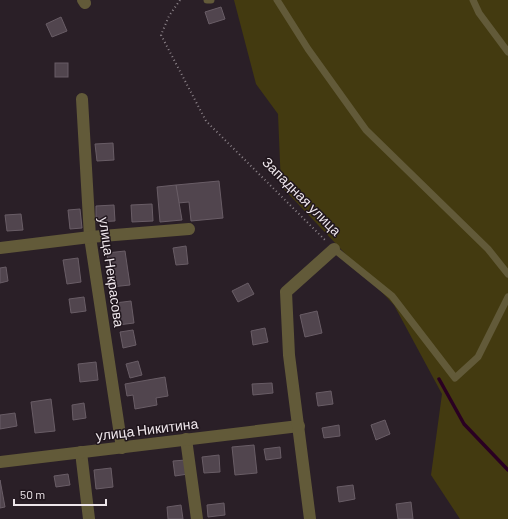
<svg xmlns="http://www.w3.org/2000/svg" width="508" height="519" viewBox="0 0 508 519" font-family="Barlow,sans-serif">
<style>
.green{fill:#433a10}
.lines{fill:none;stroke-linecap:round;stroke-linejoin:round}
.stream{stroke:#2a0022;stroke-width:3.5}
.building{fill:#51454e;stroke:#695d66}
.path{stroke:#8d848a;stroke-width:2;stroke-dasharray:1 3;stroke-linecap:butt}
.lane{stroke:#625a39;stroke-width:7}
.street{stroke:#625a39;stroke-width:12}
.labels{text-anchor:middle;dominant-baseline:central;stroke-width:3;stroke-linejoin:round;paint-order:stroke}
.street-label{font-size:14px;fill:#eee6eb;stroke:#20161d}
</style>
<rect width="100%" height="100%" fill="#2a1f27"/>
<polygon class="green" points="234,0 508,0 508,519 460,519 431,475 442,394 394,305 281,186 278,114 256,84"/>
<g class="lines">
<polyline class="stream" points="439,379 464,424 508,470"/>
</g>
<g class="building">
<polygon points="221,7 225,19 209,24 205,12"/>
<polygon points="61,17 67,31 52,37 46,24"/>
<rect x="55" y="63" width="13" height="14"/>
<polygon points="113,143 114,160 97,161 95,144"/>
<polygon points="219,181 223,218 191,221 189,202 178,203 176,185"/>
<polygon points="176,185 182,220 160,222 157,187"/>
<polygon points="152,204 153,221 132,222 131,205"/>
<polygon points="114,205 115,221 96,222 96,206"/>
<polygon points="80,209 82,228 70,229 68,210"/>
<polygon points="21,214 23,230 7,231 5,215"/>
<polygon points="186,246 188,264 176,265 173,248"/>
<polygon points="125,251 130,285 111,287 107,253"/>
<polygon points="78,258 81,282 67,284 63,260"/>
<polygon points="6,267 8,281 0,283 0,268"/>
<polygon points="248,283 254,294 238,302 232,291"/>
<polygon points="84,297 86,311 71,313 69,299"/>
<polygon points="131,301 134,323 118,325 115,303"/>
<polygon points="317,311 322,333 305,337 300,315"/>
<polygon points="265,328 268,342 253,345 251,331"/>
<polygon points="133,330 136,345 123,348 120,332"/>
<polygon points="138,361 142,375 130,378 126,364"/>
<polygon points="96,362 98,380 80,382 78,364"/>
<polygon points="165,377 168,396 156,398 157,405 135,409 133,395 127,396 125,384"/>
<polygon points="272,383 273,393 253,395 252,384"/>
<polygon points="331,391 333,404 318,406 316,393"/>
<polygon points="51,399 55,431 35,433 31,402"/>
<polygon points="84,403 86,418 73,420 72,405"/>
<polygon points="15,413 17,426 0,429 0,415"/>
<polygon points="385,420 390,434 376,440 371,425"/>
<polygon points="339,425 340,436 324,438 322,428"/>
<polygon points="254,445 257,473 235,475 232,447"/>
<polygon points="280,447 281,458 266,460 264,449"/>
<polygon points="219,455 220,472 204,473 202,457"/>
<polygon points="186,460 188,474 175,476 173,461"/>
<polygon points="111,468 113,487 96,489 94,470"/>
<polygon points="68,474 70,485 56,487 54,476"/>
<polygon points="0,480 5,507 0,508"/>
<polygon points="353,485 355,499 339,502 337,487"/>
<polygon points="411,502 413,519 398,519 396,504"/>
<polygon points="224,503 225,515 208,517 207,505"/>
<polygon points="181,505 183,519 168,519 167,507"/>
</g>
<g class="lines">
<polyline class="path" points="180,0 169,16 161,35 206,121 326,241"/>
<g class="lane">
<polyline points="207,0 211,0"/>
<polyline points="277,0 308,49 366,130 488,249 508,274"/>
<polyline points="473,0 479,13 508,52"/>
<polyline points="334,249 392,296 455,378 478,357 508,297"/>
</g>
<g class="street">
<polyline points="83,0 85,3"/>
<polyline points="82,99 90,237 122,448"/>
<polyline points="0,248 90,237 189,229"/>
<polyline points="186,439 197,519"/>
<polyline points="81,452 89,519"/>
<polyline points="0,462 299,426"/>
<polyline points="310,519 289,355 286,292 334,249"/>
</g>
</g>
<g class="labels">
<g class="street-label">
<text transform="translate(302 196) rotate(45)">Западная улица</text>
<text transform="translate(112 272) rotate(82)">улица Некрасова</text>
<text transform="translate(147 429) rotate(-7)">улица Никитина</text>
</g>
</g>
<path d="M14 499v6h92v-6" fill="none" stroke="#eee6eb" stroke-width="2"/>
<text x="20" y="499" font-size="12" fill="#eee6eb" stroke="#20161d" stroke-width="3" paint-order="stroke">50 m</text>
</svg>
